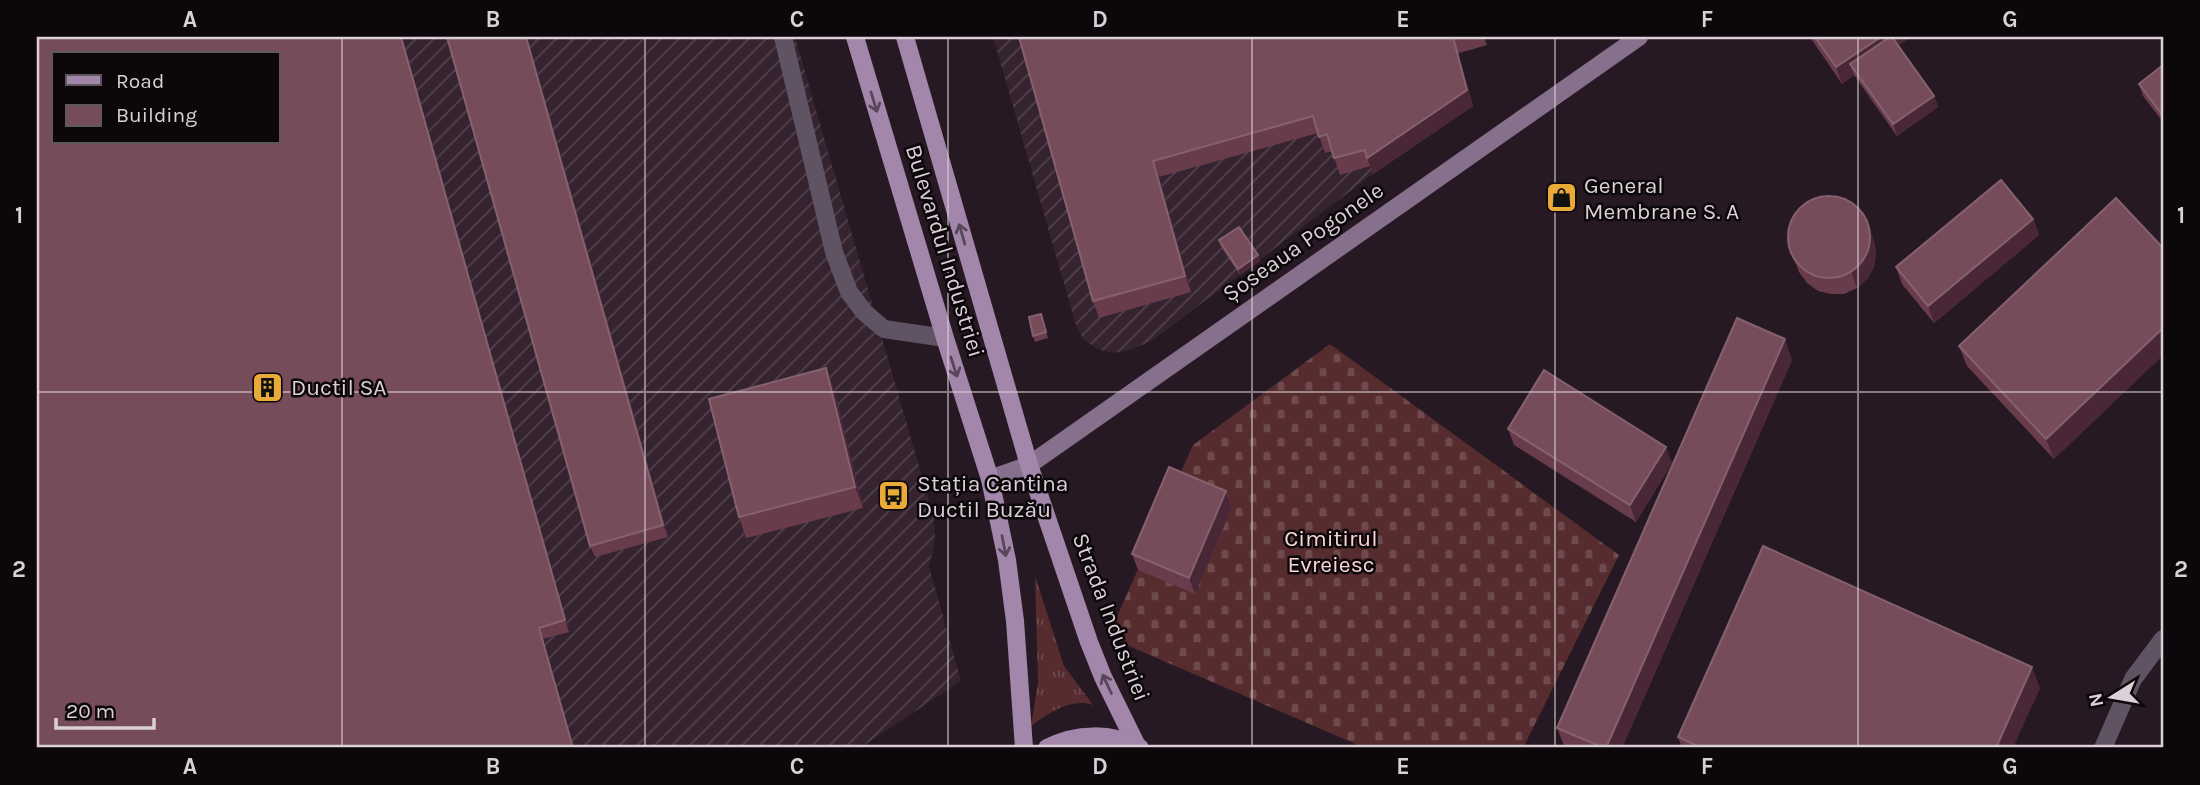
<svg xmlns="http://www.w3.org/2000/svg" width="2200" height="785" viewBox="0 0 2200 785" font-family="Karla,sans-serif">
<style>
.industrial{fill:url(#industrial-furrows);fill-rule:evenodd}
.grass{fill:url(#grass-tufts)}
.cemetery{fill:url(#cemetery-stones)}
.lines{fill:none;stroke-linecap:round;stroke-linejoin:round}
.lane{stroke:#605364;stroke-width:18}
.street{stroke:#605364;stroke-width:18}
.secondary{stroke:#86708c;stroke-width:18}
.primary{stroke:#a387aa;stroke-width:18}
.wall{fill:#693c4c}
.shaded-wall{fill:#4a2736}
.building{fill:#764c5b;stroke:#85616e;stroke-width:2;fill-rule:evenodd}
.oneway{stroke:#58475a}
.grid{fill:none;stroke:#dad0d6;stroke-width:2;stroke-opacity:0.55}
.labels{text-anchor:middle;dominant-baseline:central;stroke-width:5;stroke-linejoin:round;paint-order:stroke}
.poi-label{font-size:23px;fill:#dad0d6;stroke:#0c070a;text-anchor:start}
.street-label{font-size:23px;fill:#dad0d6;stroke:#0c070a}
.park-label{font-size:23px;fill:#f9d5d4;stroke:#0c070a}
.neatline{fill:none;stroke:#dad0d6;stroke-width:2.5}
.grid-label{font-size:23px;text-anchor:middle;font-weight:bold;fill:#dad0d6}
</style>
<defs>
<pattern id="industrial-furrows" width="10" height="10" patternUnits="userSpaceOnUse" patternTransform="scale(1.75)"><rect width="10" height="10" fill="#35232f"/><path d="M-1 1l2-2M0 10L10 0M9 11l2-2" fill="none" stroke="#52424c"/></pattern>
<pattern id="grass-tufts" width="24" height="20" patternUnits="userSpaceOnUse" patternTransform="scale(1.75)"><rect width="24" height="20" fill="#562c2e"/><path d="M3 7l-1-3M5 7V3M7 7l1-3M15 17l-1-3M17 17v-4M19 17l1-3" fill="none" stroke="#6e4a4c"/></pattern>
<pattern id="cemetery-stones" width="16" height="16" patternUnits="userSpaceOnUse" patternTransform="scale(1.75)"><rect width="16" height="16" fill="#562c2e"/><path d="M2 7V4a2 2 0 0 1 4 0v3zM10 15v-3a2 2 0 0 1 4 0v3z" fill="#6e4a4c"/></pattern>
</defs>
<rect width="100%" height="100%" fill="#271923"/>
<g class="industrial">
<path d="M37,37H795L934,518L935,542L929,566L961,681L860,748H37ZM54,54H278V142H54Z"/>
<polygon points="993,37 1484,37 1487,45 1458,54 1473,106 1373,174 1153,340 1133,349 1113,353 1097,349 1083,339 1076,325"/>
</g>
<path class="grass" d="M1035,576L1064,666L1093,705C1072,697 1047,714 1031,726L1038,683Z"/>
<polygon class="cemetery" points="1330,344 1619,555 1523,748 1365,748 1108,637 1193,445"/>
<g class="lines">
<polyline class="lane" points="2103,748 2133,679 2163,639"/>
<polyline class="street" points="783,37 834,252 849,292 864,312 884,329 945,338"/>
<polyline class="secondary" points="990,479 1029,465 1639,37"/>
<g class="primary">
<polyline points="855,37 945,338 990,479 1007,560 1015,621 1024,748"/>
<polyline points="905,37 1029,465 1089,642 1103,677 1137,746"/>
<path d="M1047,748C1076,733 1111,732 1140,748"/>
</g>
</g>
<g class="wall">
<polygon points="402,37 569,632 543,639 574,748 37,748"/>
<polygon points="527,37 668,537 595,557 590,546"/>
<polygon points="1019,37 1484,37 1487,45 1458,53 1473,106 1373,174 1370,166 1340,175 1332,151 1325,153 1318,133 1159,177 1191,292 1099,318 1093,301"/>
<polygon points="1810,37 1911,37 1898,45 1934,96 1938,107 1897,136 1854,75 1842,84"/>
<polygon points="2163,65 2163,122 2143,96 2139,84"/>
<polygon points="2033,219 2039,235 1934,323 1902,284 1896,267"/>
<polygon points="1219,240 1258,255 1260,261 1240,275 1221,247"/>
<polygon points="1874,241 1876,254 1874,267 1867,279 1857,288 1844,294 1831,294 1818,291 1807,283 1799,272 1788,243"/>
<polygon points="2163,248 2163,355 2054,459 1967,366 1959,346"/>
<polygon points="1041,314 1048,338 1035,342 1033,336"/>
<polygon points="1792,360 1622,748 1565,748 1557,728"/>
<polygon points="834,388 863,508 746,538 739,517"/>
<polygon points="1508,429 1672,463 1636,522 1514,445"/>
<polygon points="1226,491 1232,508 1195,594 1138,570 1132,554"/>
<polygon points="2040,688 2012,748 1682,748 1678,737"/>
</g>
<g class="shaded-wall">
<polygon points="401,37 402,37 569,632 565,620"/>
<polygon points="526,37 527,37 668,537 663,525"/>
<polygon points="1452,37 1458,53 1473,106 1373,174 1367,158"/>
<polygon points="1881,37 1911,37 1857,73 1850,64 1854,75 1842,84 1836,67"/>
<polygon points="1934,96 1938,107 1897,136 1893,124"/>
<polygon points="1153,161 1159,177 1191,292 1185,276"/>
<polygon points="2033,219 2039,235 1934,323 1928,306"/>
<polygon points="1868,224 1874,241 1876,254 1874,267 1867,279 1857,288 1851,271"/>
<polygon points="1258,255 1260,261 1240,275 1238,269"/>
<polygon points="2163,328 2163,355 2054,459 2046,439"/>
<polygon points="1785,339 1792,360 1622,748 1606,748"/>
<polygon points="826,368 834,388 863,508 855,487"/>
<polygon points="1666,447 1672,463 1636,522 1630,505"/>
<polygon points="1226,491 1232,508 1195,594 1189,578"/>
<polygon points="539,628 543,639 574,748 573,748"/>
<polygon points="2032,667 2040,688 2013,748 1996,748"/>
</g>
<g class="building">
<path d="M37,37H401L565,620L539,628L573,748H37ZM54,54H278V142H54Z"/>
<polygon points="447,37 526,37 663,525 590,546"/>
<polygon points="1019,37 1453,37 1467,90 1367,158 1365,150 1334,158 1327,134 1319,137 1313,116 1153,161 1185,276 1093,301"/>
<polygon points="1815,37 1881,37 1836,67"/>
<polygon points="1890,37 1892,37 1934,96 1893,124 1850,64"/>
<polygon points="2163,65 2163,116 2139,84"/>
<polygon points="2001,180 2033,219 1928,306 1896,267"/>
<circle cx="1829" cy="237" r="41"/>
<polygon points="2116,198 2163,248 2163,328 2046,439 1959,346"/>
<polygon points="1239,227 1258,255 1238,269 1219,240"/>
<polygon points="1041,314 1046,332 1033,336 1029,317"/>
<polygon points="1737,318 1785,339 1606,748 1604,748 1557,728"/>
<polygon points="826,368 855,487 739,517 709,399"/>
<polygon points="1544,370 1666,447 1630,505 1508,429"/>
<polygon points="1169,467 1226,491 1189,578 1132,554"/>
<polygon points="1763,546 2032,667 1996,748 1702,748 1678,737"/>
</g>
<defs><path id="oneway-shaft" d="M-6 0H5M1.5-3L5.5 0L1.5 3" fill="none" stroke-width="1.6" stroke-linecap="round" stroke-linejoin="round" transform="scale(1.75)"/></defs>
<g class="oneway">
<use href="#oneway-shaft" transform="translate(874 102) rotate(73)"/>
<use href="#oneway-shaft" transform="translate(962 234) rotate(-106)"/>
<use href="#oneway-shaft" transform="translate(954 367) rotate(72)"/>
<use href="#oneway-shaft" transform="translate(1004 546) rotate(79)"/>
<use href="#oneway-shaft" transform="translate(1107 684) rotate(-115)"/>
</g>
<path class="grid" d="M342,37V748M645,37V748M948,37V748M1252,37V748M1555,37V748M1858,37V748M37,392H2163"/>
<defs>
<symbol id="shop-square" viewBox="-11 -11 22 22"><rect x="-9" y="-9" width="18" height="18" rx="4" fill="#eaaa38" stroke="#0c070a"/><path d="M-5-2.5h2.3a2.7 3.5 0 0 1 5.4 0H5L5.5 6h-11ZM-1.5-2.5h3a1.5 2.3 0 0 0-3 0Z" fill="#111"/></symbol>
<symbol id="building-square" viewBox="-11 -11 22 22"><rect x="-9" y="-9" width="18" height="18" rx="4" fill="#eaaa38" stroke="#0c070a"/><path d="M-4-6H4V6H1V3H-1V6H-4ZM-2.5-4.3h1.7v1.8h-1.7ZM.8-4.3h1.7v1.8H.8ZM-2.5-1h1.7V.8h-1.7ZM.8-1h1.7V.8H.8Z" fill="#111"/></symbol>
<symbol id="bus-square" viewBox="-11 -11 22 22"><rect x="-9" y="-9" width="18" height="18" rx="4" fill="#eaaa38" stroke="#0c070a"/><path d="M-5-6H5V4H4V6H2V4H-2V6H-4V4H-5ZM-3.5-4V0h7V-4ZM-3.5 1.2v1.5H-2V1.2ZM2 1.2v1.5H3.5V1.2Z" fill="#111"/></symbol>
</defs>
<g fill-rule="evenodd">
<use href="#shop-square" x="1544" y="180" width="35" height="35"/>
<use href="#building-square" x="250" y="370" width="35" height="35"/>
<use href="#bus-square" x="876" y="478" width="35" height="35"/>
</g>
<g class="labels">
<g class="poi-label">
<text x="1584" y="185">General<tspan x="1584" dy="26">Membrane S. A</tspan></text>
<text x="291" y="387">Ductil SA</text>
<text x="917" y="483">Stația Cantina<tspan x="917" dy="26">Ductil Buzău</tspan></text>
</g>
<g class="street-label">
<text transform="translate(1303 242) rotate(-35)">Șoseaua Pogonele</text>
<text transform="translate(945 251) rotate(73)">Bulevardul Industriei</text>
<text transform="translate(1111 617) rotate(69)">Strada Industriei</text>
</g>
<g class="park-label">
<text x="1331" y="538">Cimitirul<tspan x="1331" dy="26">Evreiesc</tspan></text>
</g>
</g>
<rect width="2200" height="785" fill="none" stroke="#0c070a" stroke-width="77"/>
<rect x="52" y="52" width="228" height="91" fill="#0c070a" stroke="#5e575c" stroke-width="2"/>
<rect x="66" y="75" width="35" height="10" fill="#a387aa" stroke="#5e575c" stroke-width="2"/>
<text x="116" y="88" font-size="21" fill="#dad0d6">Road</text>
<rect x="66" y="105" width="35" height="21" fill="#764c5b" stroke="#5e575c" stroke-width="2"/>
<text x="116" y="122" font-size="21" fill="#dad0d6">Building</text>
<g transform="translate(2112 697) rotate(259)" stroke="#0c070a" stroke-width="5" paint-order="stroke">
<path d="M0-5L12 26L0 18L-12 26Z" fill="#dad0d6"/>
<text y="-10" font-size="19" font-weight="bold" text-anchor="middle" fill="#dad0d6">N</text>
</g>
<path d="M56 718v10h98v-10" fill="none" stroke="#dad0d6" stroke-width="3.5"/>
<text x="66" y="718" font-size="21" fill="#dad0d6" stroke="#0c070a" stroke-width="5" paint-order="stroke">20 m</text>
<rect x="38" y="38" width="2124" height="708" class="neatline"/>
<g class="grid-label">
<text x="190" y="27">A</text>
<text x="493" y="27">B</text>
<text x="797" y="27">C</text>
<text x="1100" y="27">D</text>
<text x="1403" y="27">E</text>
<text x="1707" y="27">F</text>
<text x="2010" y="27">G</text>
<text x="19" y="223">1</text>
<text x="2181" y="223">1</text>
<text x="19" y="577">2</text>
<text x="2181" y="577">2</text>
<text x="190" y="774">A</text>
<text x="493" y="774">B</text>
<text x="797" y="774">C</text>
<text x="1100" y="774">D</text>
<text x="1403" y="774">E</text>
<text x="1707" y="774">F</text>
<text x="2010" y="774">G</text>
</g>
</svg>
